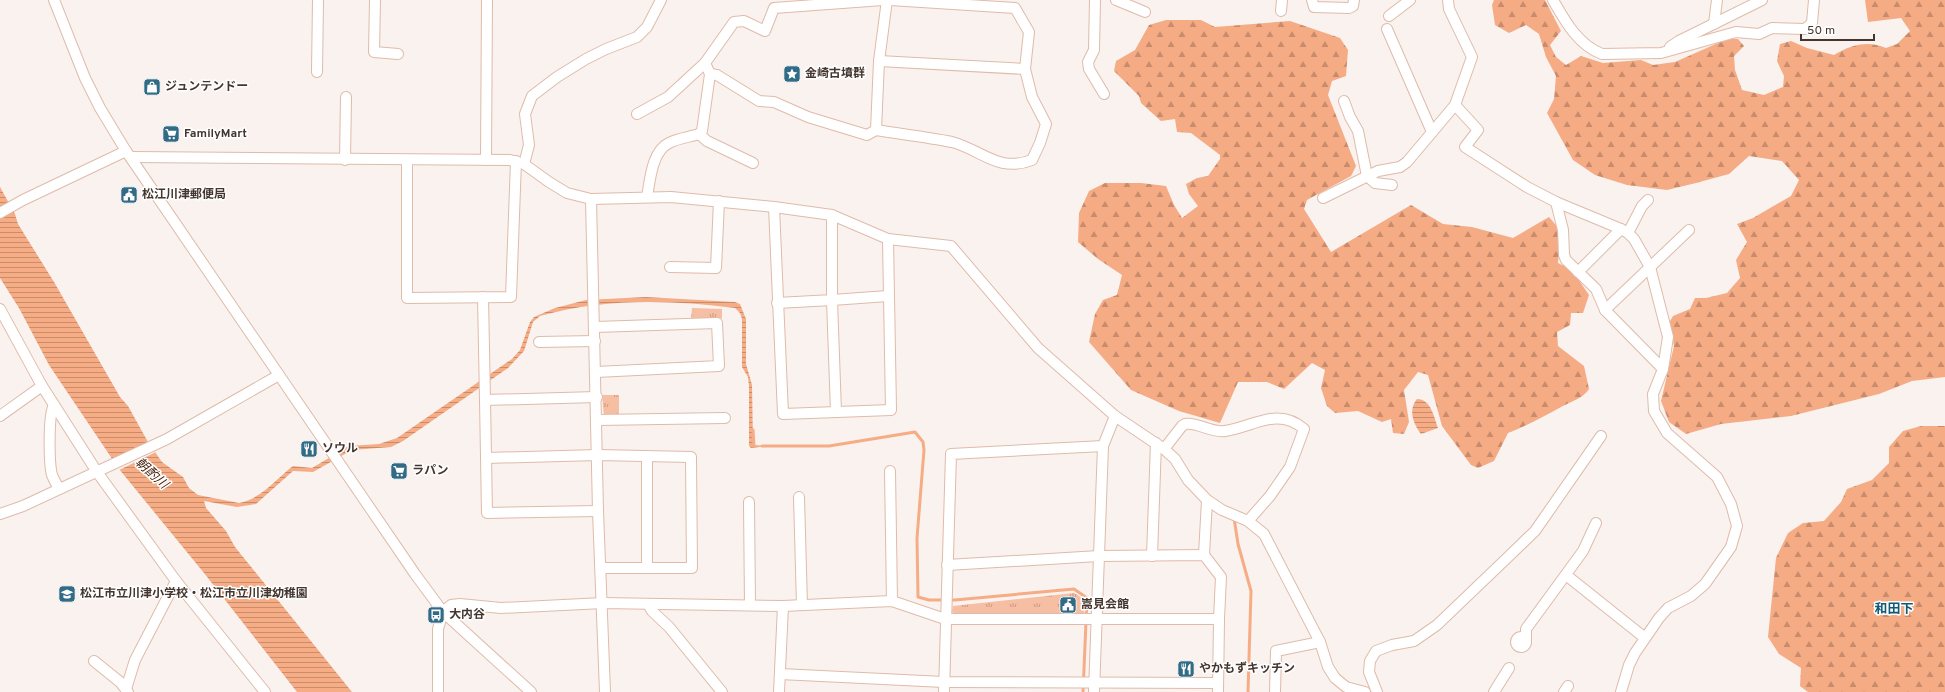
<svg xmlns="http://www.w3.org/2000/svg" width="1945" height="692" viewBox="0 0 1945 692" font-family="Overpass,'Noto Sans JP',sans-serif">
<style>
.forest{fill:url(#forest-firs)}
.park{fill:url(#park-tufts)}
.water{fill:url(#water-rules)}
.pier{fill:#faf2ef}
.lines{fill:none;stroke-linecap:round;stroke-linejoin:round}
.stream{stroke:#f6ac84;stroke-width:3}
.minor-casing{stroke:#dfbba9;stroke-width:12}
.minor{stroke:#fff;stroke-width:10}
.labels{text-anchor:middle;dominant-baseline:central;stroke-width:3;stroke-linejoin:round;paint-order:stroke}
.poi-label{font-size:12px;font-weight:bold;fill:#44362e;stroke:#fff;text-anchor:start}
.water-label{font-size:13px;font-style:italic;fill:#47240f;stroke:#fff}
.neighbourhood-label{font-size:13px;font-weight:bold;fill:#115974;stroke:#fff}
</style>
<defs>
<pattern id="forest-firs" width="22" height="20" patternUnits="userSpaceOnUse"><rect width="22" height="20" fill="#f5ab84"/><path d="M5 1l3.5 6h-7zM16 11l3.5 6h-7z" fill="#c88c6c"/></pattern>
<pattern id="park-tufts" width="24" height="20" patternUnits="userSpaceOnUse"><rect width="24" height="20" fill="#f6bea2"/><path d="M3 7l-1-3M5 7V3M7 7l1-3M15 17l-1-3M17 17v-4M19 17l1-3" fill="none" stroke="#c99b84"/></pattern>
<pattern id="water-rules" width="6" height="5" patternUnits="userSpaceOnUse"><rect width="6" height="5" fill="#f6ac84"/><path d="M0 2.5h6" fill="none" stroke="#c98d6c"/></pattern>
</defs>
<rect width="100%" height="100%" fill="#faf2ef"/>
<g class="forest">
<path d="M1494,0H1545L1561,31L1550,45L1556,57L1566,65L1581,56L1603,63L1641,60L1653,65L1675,62L1727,39H1738L1744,46L1734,56L1735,70L1742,90L1764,95L1783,87L1784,76L1777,61L1780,44L1791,41L1807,48L1834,55C1851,45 1867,40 1886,48L1897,44L1910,31L1901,18L1868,22L1865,0H1945V377L1912,381L1879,394L1791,416L1721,424L1686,434L1669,422L1661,401L1674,346L1669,323L1673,316L1690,309L1695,298H1706L1727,293L1740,278L1736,260L1747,242L1737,224L1753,218L1791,196L1799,180L1782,161L1749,156L1729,174L1696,183L1667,190L1627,185L1595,175L1573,160L1547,113L1554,99L1556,76L1546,57L1539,34L1526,25L1509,33L1495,25L1492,5Z"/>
<path d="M1166,20H1201L1215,27L1290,21L1340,38L1348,50L1346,76L1332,81L1328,95L1356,166L1351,176L1307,200L1304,209L1331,252L1411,205L1443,224L1472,227L1513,238L1549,217L1561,231L1558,263L1572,270L1589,295L1583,313H1571L1570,325L1557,332L1558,346L1584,366L1589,389C1582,399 1572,401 1561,407C1543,417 1528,425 1508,433L1494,461L1478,468L1471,465L1442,426L1428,375L1418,372L1404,390L1409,422L1404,434L1393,433L1391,419L1382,422L1358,411L1335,413L1327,406L1321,388L1325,370L1312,363L1284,389L1267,382H1238L1220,423L1179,411L1131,390L1089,342L1095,314L1103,300L1117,295L1122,275L1098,259L1078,242L1079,213L1089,191L1105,183H1141L1166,186L1174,205L1182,218L1198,206L1189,194L1186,184L1197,178L1208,176L1220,159V155L1191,133L1177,132L1175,119L1161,121L1141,103L1139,96L1114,71L1116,61L1135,50L1149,25Z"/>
<polygon points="1921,426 1945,426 1945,692 1808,692 1800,686 1801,668 1779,654 1768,637 1776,558 1788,533 1803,523 1824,521 1841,502 1847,489 1872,480 1889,463 1889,447 1903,431"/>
</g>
<g class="park">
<polygon points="692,308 722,309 722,318 691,319"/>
<polygon points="602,395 619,395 619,416 604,417"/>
<path d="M1074,593C1085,598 1085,603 1084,615L959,616L952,612L953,606Z"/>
</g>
<g class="water">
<path d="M0,187L15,214L18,224L54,282L120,397L128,406L148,442L162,462L183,477L189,488L198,495L239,503C261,499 276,479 293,466L312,468L349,446L379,444L397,438L512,359L520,350L530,322L534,317L555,308L586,300L646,297L735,302L740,304L746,319V364L752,385L753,443L755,445L768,446L751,448L749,446V386L748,377L742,367V319L740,313L735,308C669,300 605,298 540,316L533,322L524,351L508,368L403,441L391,447L352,450L313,472L293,471L256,504L237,507L204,501L206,508L226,531L235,547L352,692H297L204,573L119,469L49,365L19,308L0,278Z"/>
<path d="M1417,399C1431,399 1434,417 1438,428L1421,434C1413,423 1408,410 1417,399Z"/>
</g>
<polygon class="pier" points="150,442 158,451 117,471 110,461"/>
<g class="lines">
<g class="stream">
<polyline points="753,430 754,446"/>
<polyline points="762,446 829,446 915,432 923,442 924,450 917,538 918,597 929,600 955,600 1074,589 1087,598 1083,692"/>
<polyline points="1234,518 1238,544 1251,591 1248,692"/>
</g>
<defs>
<g id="minor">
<polyline points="54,0 85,78 100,108 126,151 415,574 443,612 531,692"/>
<polyline points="375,0 374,52 398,54"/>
<polyline points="1095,0 1094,50 1088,62 1089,69 1104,94"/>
<polyline points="1116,0 1145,12"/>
<polyline points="1312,0 1314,7 1349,8 1353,6 1354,0"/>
<path d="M1553,0C1565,21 1578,45 1602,54L1661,53L1736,32L1759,34L1772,28L1805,29L1812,23L1814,0"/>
<polyline points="1281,11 1282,0"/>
<polyline points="1389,16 1410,0"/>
<polyline points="1714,24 1717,0"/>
<polyline points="1387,29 1432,132"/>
<polyline points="1670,47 1679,41 1762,0"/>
<polyline points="879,61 1025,69"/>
<polyline points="317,72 318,0"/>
<path d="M710,74L717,75L759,101L774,102L808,117L867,135L876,130C901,134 927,137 952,142C982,150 998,173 1032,160L1040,143L1046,124L1032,97L1025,69L1029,32L1015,8L890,0"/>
<polyline points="1344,101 1350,117 1358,131 1367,176 1375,183 1392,185"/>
<polyline points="1455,105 1478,130 1465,147 1527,187 1556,202 1621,229 1628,233 1634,239 1650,267 1668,337 1663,369 1653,394 1654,411 1667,433 1717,477 1731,504 1737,526 1731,547 1705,584 1691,596 1668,608 1659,618 1635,653 1629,665 1621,692"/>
<polyline points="637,114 668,97 705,63"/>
<polyline points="876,130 879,61 887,0"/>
<polyline points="699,134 707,141 753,163"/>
<polyline points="131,157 510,160 524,164 549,182 567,193 591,199 671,197 774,207 832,215 888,239 951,246 1038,348 1115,416 1164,449 1175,459 1188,480 1207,500 1222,510 1248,521 1264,534 1320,642 1328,667 1335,678 1346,687 1365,692"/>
<polyline points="345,160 346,97"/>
<polyline points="486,160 487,0"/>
<polyline points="407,161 407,298 511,297 516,161"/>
<polyline points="524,164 529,145 525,114 532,96 557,77 586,59 606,49 637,37 647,27 661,0"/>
<path d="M647,197C650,180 652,151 669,143C678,138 690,137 699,134L702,131L710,74L705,63L734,22L744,21L765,31L774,8L883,0"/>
<polyline points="1323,198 1378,171 1400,167 1407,162 1455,105 1472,57 1449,9 1448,0"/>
<polyline points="591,199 598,511 605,692"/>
<polyline points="1556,202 1563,230 1564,255 1566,260 1596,289 1605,310 1663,369"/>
<polyline points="774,207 783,414 891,410 888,239"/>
<polyline points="0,213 23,200 126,151"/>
<polyline points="1628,233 1642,206 1648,200"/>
<polyline points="670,267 716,268 719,201"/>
<polyline points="1578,272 1621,229"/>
<polyline points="483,297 485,400"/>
<polyline points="777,303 832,300 832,215"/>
<polyline points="0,309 42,386 97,472 176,581"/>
<polyline points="1605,310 1689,230"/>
<polyline points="595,327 717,323 719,366 596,372"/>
<polyline points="539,342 595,341"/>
<polyline points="597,397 485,400 487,513 598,511"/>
<path d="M54,405C48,414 49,464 52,475C54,480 57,485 59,489"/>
<polyline points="836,412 832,300 888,296"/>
<polyline points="0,416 42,386"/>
<polyline points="597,420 725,418"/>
<path d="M1164,449L1182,426L1185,424C1198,422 1211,433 1225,431C1253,427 1278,406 1304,429L1290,467L1270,496L1248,521"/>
<polyline points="647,456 647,568"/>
<polyline points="486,458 598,455 691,457 692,568 601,568"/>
<polyline points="890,471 892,601"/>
<polyline points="799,497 802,605"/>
<polyline points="749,502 750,605"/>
<polyline points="0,514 23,506 167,439 279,375"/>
<polyline points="1204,555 1207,500"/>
<polyline points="1152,556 1156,443"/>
<polyline points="947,565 1099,556 1204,555 1221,577 1219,619"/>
<polyline points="1566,575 1645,638"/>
<polyline points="648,604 652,611 669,627 722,692"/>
<circle cx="1521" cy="642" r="5"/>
<polyline points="1526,642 1526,629 1583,551 1596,523"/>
<polyline points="94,661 120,682 128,692"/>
<polyline points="780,674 944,682 1218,683"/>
<polyline points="126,689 135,660 176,581 265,692"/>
<polyline points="438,692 438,629 443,612 451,605 460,604 501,608 603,603 783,606 892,601 945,619 1219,619 1218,692"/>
<polyline points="779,692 783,606"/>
<polyline points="944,692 951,454 1103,446"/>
<polyline points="1094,692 1103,446 1115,416"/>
<polyline points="1275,692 1276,651 1320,642"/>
<polyline points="1377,692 1369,672 1370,661 1376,651 1392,645 1414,641 1437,625 1507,558 1535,531 1601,436"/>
<polyline points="1494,692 1509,668"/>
<polyline points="1564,692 1568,686"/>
</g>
</defs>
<use href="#minor" class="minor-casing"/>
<use href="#minor" class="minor"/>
</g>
<defs>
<symbol id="sight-square" viewBox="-11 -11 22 22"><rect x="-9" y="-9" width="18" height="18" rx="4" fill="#326b85" stroke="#fff"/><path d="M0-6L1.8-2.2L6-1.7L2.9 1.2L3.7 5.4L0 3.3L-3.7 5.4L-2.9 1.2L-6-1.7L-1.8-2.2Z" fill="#fff"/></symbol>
<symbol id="shop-square" viewBox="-11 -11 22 22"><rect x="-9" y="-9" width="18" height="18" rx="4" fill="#326b85" stroke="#fff"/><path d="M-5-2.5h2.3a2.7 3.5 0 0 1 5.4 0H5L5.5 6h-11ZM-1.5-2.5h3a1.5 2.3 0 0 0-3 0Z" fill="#fff"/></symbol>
<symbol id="supermarket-square" viewBox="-11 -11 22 22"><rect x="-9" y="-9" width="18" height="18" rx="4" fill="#326b85" stroke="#fff"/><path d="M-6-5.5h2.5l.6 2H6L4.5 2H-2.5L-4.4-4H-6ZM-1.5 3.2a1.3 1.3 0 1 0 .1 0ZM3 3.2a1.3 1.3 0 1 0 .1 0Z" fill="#fff"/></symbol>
<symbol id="civic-square" viewBox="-11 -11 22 22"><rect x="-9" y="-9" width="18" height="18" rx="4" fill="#326b85" stroke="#fff"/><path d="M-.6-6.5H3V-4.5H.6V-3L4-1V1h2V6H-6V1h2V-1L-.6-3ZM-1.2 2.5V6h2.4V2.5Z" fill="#fff"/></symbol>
<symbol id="restaurant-square" viewBox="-11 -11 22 22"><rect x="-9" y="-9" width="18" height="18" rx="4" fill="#326b85" stroke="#fff"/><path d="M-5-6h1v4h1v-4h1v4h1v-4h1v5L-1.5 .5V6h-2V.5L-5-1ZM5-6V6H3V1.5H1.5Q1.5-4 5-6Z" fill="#fff"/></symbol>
<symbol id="school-square" viewBox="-11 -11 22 22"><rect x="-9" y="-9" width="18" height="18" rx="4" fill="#326b85" stroke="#fff"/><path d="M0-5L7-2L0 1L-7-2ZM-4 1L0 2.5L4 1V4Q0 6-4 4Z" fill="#fff"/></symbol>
<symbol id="bus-square" viewBox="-11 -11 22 22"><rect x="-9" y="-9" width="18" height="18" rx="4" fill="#326b85" stroke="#fff"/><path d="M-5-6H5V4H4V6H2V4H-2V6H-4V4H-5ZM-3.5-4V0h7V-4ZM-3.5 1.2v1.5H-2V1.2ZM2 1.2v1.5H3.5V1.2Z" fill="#fff"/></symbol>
</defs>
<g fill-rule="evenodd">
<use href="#sight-square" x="782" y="64" width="20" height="20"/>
<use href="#shop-square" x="142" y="77" width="20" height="20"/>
<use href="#supermarket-square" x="161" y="124" width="20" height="20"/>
<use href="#civic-square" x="119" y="185" width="20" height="20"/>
<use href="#restaurant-square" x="299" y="439" width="20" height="20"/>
<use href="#supermarket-square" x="389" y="461" width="20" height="20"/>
<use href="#school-square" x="57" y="584" width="20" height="20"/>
<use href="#civic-square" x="1058" y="595" width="20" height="20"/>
<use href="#bus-square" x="426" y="605" width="20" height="20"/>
<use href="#restaurant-square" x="1176" y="659" width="20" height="20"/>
</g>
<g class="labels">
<g class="poi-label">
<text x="805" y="74">金崎古墳群</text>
<text x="165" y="87">ジュンテンドー</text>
<text x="184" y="134">FamilyMart</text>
<text x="142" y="195">松江川津郵便局</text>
<text x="322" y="449">ソウル</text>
<text x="412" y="471">ラパン</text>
<text x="80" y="594">松江市立川津小学校・松江市立川津幼稚園</text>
<text x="1081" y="605">嵩見会館</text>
<text x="449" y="615">大内谷</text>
<text x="1199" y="669">やかもずキッチン</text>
</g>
<g class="water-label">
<text transform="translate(151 474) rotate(42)">朝酌川</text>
</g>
<g class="neighbourhood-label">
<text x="1894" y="610">和田下</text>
</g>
</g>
<path d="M1801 34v6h73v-6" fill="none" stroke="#44362e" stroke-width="2"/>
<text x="1807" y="34" font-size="12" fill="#44362e" stroke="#ffffff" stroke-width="3" paint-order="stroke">50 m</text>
</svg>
